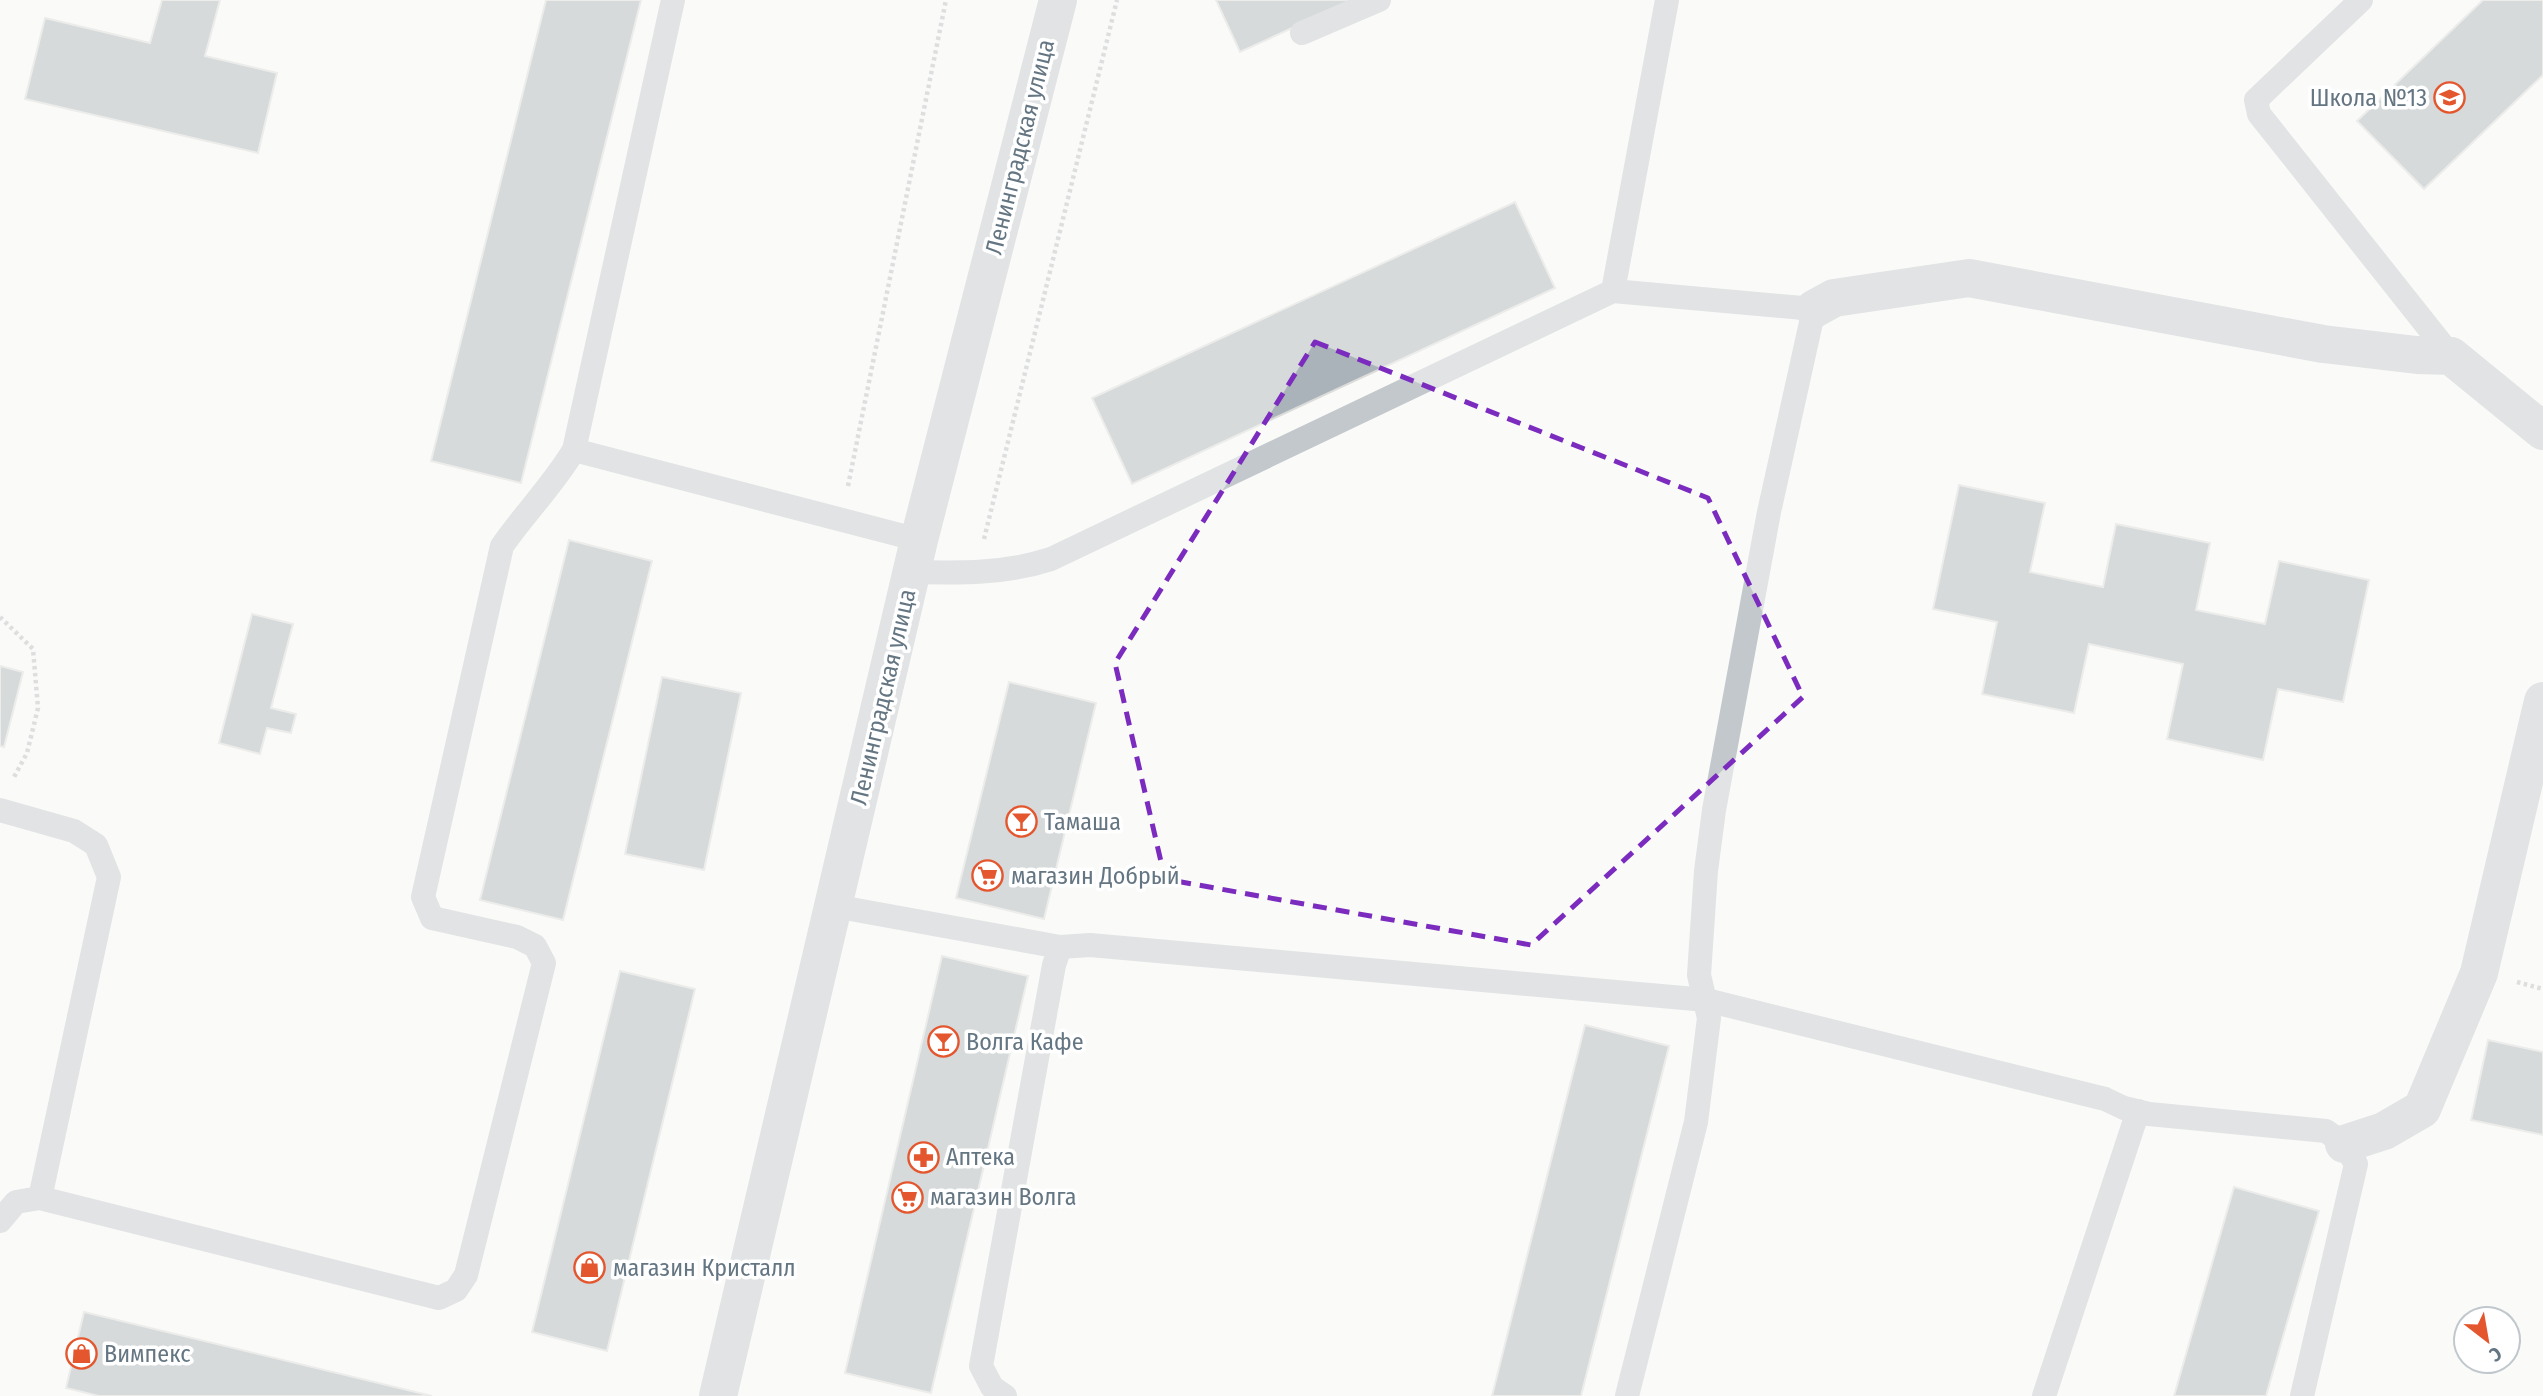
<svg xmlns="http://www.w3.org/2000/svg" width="2543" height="1396" viewBox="0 0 2543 1396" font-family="'Fira Sans Condensed',sans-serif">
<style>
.building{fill:#aab3b9;stroke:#dcdcda;stroke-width:2}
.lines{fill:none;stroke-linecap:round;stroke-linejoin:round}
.path{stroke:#bbbfc2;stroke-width:4.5;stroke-dasharray:3.5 3.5;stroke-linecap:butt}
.lane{stroke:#c3c8cc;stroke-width:24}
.street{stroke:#c3c8cc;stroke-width:38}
.marked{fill:none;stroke:#7b2cbf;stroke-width:5;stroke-dasharray:14 9;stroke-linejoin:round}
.labels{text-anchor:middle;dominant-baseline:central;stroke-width:7;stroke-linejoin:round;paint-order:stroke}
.poi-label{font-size:24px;fill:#657683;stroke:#fff;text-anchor:start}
.street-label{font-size:24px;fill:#657683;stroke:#fff}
</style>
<rect width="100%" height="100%" fill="#fafaf8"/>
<g class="building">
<polygon points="162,0 220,0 205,56 277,73 258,153 25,99 45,18 150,43"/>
<polygon points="546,0 641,0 521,483 431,461"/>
<polygon points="1216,0 1353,0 1240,52"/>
<polygon points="2483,0 2543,0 2543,75 2424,189 2357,121"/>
<polygon points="1515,202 1555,288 1132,484 1092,398"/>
<polygon points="1959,485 2045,503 2030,572 2103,587 2116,524 2210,543 2196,610 2265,624 2279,561 2369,580 2343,702 2278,689 2263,760 2167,739 2183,664 2089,644 2074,713 1982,694 1997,622 1933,609"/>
<polygon points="569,540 652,561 563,920 480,900"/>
<polygon points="252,614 293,624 271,708 296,714 291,733 267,728 260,754 219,743"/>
<polygon points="0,666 23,672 4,747 0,746"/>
<polygon points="662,677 741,693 704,870 625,854"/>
<polygon points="1009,682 1096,703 1044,919 956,898"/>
<polygon points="942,956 1028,976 931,1393 845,1373"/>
<polygon points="620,971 695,989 607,1351 532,1332"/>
<polygon points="1585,1025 1669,1046 1581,1396 1492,1396"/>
<polygon points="2488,1040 2543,1052 2543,1135 2471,1120"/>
<polygon points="2234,1187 2319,1211 2266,1396 2174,1396"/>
<polygon points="84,1312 432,1396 99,1396 66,1388"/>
</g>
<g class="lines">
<g class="path">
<polyline points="848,486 946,0"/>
<polyline points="984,539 1117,0"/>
<polyline points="0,617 33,649 38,708 27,753 13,779"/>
<polyline points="2517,982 2543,989"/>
</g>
<g class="lane">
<polyline points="2361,0 2256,100 2259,114 2451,356"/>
<polyline points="1302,33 1379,0"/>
<polyline points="574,450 919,540"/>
<path d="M913,572C960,573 1005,574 1051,559L1613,291"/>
<polyline points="0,810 74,831 96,845 109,877 40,1198"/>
<polyline points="834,906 1060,947"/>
<path d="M0,1221L16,1202L40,1198L439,1298L456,1290L466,1275L544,963L535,946L517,937L432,918L423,897L502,546C525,513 553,485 574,450L673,0"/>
<polyline points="1005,1396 992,1387 981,1366 1054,965 1060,947 1090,945 1706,1000 2105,1099 2124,1108 2149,1114 2326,1131 2344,1144 2356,1164 2302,1396"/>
<polyline points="1627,1396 1696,1122 1709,1018 1699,975 1706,871 1714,810 1769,512 1814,309 1613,291 1667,0"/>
<polyline points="2044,1396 2138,1111"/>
</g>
<g class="street">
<polyline points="1814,309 1834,298 1969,278 2323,344 2417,355 2451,356 2543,431"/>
<polyline points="2344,1144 2384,1131 2422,1109 2479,973 2543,701"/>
<polyline points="718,1396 919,540 1058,0"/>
</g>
</g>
<path d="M0 0H2543V1396H0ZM1315,342L1708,498L1803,697L1531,945L1165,879L1115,663Z" fill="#fafaf8" fill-opacity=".55" fill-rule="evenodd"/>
<path class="marked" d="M1315,342L1708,498L1803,697L1531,945L1165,879L1115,663Z"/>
<defs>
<symbol id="school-ring" viewBox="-11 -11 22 22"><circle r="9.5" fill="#fff" stroke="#e4572e" stroke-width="1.5"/><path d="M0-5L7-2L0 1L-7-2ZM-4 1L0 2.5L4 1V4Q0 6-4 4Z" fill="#e4572e"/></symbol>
<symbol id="bar-ring" viewBox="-11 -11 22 22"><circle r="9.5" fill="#fff" stroke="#e4572e" stroke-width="1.5"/><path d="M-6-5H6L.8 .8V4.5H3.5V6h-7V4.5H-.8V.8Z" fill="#e4572e"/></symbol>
<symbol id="supermarket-ring" viewBox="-11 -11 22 22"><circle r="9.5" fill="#fff" stroke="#e4572e" stroke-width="1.5"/><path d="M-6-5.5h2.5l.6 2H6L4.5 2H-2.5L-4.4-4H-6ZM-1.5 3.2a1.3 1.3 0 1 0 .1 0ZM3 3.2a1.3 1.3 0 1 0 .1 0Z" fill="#e4572e"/></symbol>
<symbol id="pharmacy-ring" viewBox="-11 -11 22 22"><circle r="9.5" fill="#fff" stroke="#e4572e" stroke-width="1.5"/><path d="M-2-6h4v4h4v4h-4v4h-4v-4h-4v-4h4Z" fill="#e4572e"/></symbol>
<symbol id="shop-ring" viewBox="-11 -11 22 22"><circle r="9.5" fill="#fff" stroke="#e4572e" stroke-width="1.5"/><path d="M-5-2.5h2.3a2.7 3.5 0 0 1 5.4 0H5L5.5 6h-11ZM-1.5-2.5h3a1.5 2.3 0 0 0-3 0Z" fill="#e4572e"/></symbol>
</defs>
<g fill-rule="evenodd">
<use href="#school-ring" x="2432" y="80" width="35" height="35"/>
<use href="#bar-ring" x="1004" y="804" width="35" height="35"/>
<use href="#supermarket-ring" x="970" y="858" width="35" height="35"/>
<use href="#bar-ring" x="926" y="1024" width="35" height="35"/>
<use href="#pharmacy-ring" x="906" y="1140" width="35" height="35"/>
<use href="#supermarket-ring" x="890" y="1180" width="35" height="35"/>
<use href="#shop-ring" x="572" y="1250" width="35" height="35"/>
<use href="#shop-ring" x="64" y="1336" width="35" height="35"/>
</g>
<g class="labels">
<g class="poi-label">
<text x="2427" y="98" text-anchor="end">Школа №13</text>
<text x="1044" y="822">Тамаша</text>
<text x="1011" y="876">магазин Добрый</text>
<text x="966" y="1042">Волга Кафе</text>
<text x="946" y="1157">Аптека</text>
<text x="930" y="1197">магазин Волга</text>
<text x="613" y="1268">магазин Кристалл</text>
<text x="104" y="1354">Вимпекс</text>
</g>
<g class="street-label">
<text transform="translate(1020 147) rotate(-76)">Ленинградская улица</text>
<text transform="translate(883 697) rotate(-77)">Ленинградская улица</text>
</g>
</g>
<g transform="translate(2487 1340) rotate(149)"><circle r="33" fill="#ffffff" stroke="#c1c8cd" stroke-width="2"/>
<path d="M0-5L12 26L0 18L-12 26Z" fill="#e4572e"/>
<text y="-10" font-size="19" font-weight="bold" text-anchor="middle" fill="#657683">С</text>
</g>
</svg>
